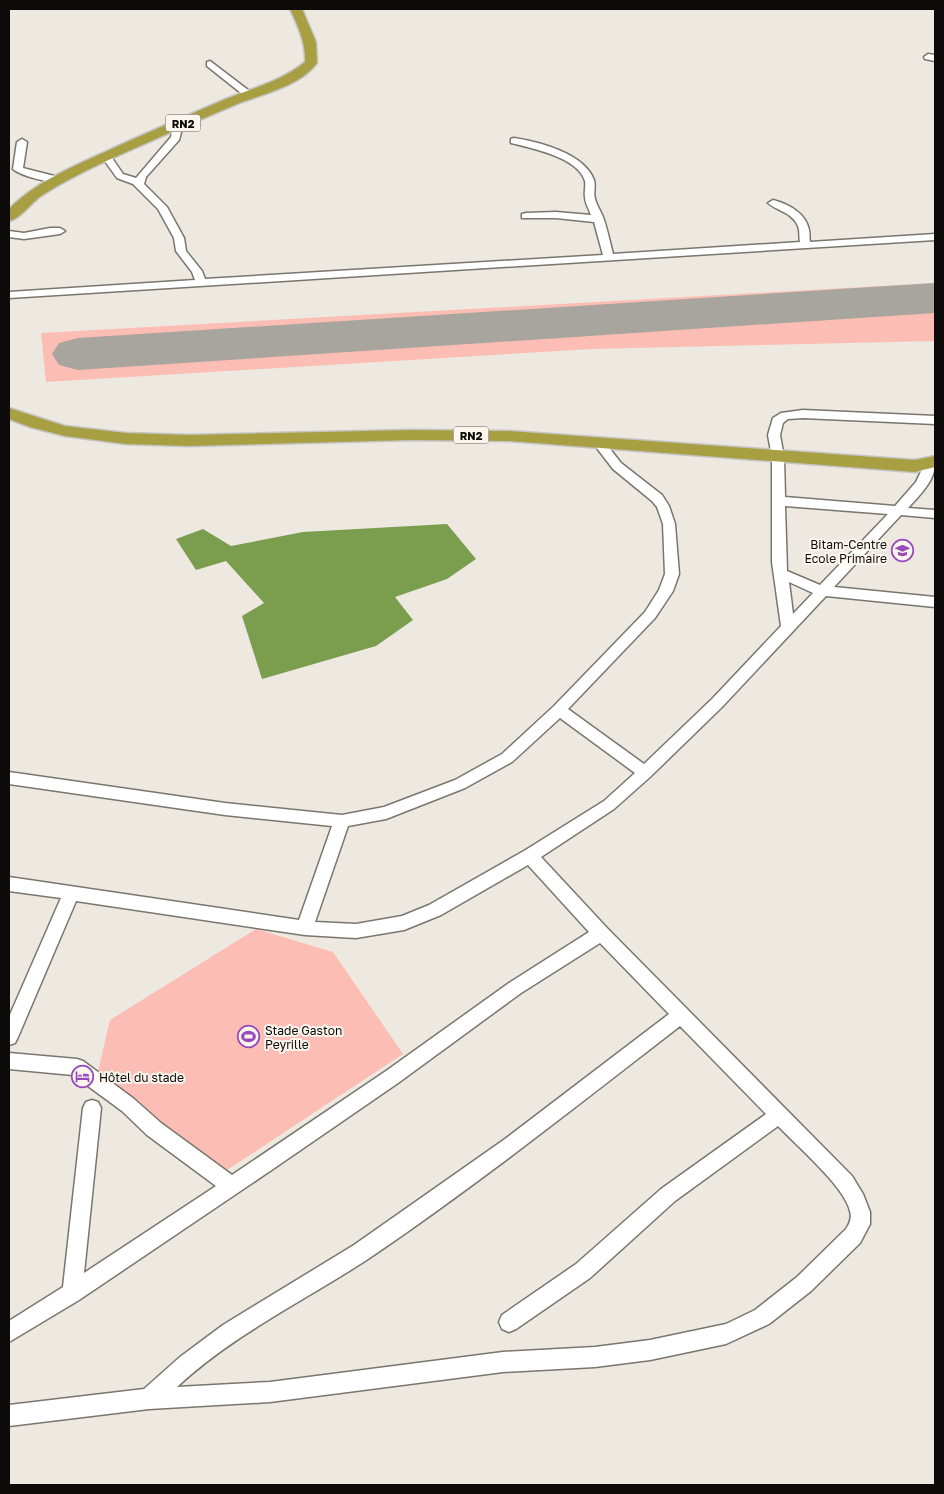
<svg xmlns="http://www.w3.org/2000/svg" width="944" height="1494" viewBox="0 0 944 1494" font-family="'Golos Text',sans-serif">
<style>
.green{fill:#fcbeb4}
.water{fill:#7a9d4e}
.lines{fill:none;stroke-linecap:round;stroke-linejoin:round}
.runway{fill:#a8a49e;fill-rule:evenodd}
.minor-casing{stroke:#7a766e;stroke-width:3}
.highway-casing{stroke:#c5c4c4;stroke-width:3}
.minor{fill:#fff;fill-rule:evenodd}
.highway{fill:#a89f42;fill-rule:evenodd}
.labels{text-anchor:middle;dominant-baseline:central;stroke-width:4;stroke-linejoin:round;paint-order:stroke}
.shield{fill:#fbf5ed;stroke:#54514d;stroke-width:1}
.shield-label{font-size:11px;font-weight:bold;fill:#0d0b09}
.poi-label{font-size:12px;fill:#0d0b09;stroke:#fbf5ed;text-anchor:start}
</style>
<rect width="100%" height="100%" fill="#ede8e0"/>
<g class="green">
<polygon points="935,283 935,341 591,349 46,382 41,333"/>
<polygon points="256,929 333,952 403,1054 224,1172 98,1071 110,1020"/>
</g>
<polygon class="water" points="447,524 476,559 447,579 395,597 413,620 376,646 262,679 242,616 264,603 226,561 196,570 176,539 203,529 231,546 303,532"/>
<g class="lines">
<polygon class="runway" points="935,283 935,313 78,370 59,365 52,354 59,343 78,338"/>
<defs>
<g id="minor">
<polygon points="928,54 935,55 935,61 925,59 924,57"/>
<polygon points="210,61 252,93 252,97 246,97 207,66 207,62"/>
<path d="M178,122L183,125L179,140L146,177L144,184L167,207L184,238L186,251L202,271L205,279L603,255L594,222L556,218H522V214L526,213L556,212L591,215C589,209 585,203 585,197C584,192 586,186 585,181C578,157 531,148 511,143V139L514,138C539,142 584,153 594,180C596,186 593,193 595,199C597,206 601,212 603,217C607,228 610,242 613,254L800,242C799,237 800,231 798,226C792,212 777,211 768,203L773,200C788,204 806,213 809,230C810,234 809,238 810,242L935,234V240L9,298V292L195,280L192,272L176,251L174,238L158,209L133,184L117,178L102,157L104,155H110L123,174L136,178L171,137L173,125Z"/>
<path d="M22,139L27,142L23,168L62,178V182C52,184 21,176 13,169L17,142Z"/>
<polygon points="50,228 60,228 65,231 60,234 24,239 9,237 9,231 24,233"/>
<path d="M803,410L935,416V424L803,418L788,419L783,423L780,435L784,457L785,497L895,506L916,482L926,461H934C938,478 919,496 908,508L935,510V518L901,515L834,587L935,597V607L826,596L722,707L650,777L614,809L541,857L607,928L852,1176L863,1194L870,1212V1224L860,1243L811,1291L769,1324L726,1344L650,1360L595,1367L503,1372L270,1402L149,1409L9,1426V1405L144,1389L180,1357L223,1325L354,1245L505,1139L669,1014L600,943L521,993L398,1083L273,1169L79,1300L9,1342V1321L63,1287L83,1108L86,1102L92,1100L98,1102L101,1108L84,1273L216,1186L147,1135L122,1111L73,1075L9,1069V1053L77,1059L83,1061L134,1099L161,1123L232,1175L386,1071L509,983L589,932L528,865L441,915L404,930L356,938L305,935L76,901L18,1037L15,1043L9,1045V1017L61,898L9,891V877L299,920L332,826L225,815L9,784V772L225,803L342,815L384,807L455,780L502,754L554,706L645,612L659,590L665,574L663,524L657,507L652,501L613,469L593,443L599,439L603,440L621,463L662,495L669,506L675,524L679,574L673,591L655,618L568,709L644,764L712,699L781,626L772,562V457L768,435L773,418L781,413ZM785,506L888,514L820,585L787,571ZM789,582L813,593L793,614ZM560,718L635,773L604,801L524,851L429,905L402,916L356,924L315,922L348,826L386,819L465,788L512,762ZM680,1026L766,1114L661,1189L576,1264L502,1315L499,1322L502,1329L509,1332L516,1329L590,1278L675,1201L778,1126C796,1145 845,1187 850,1211C852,1218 850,1223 846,1229L797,1277L755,1310L726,1324L650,1340L595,1347L503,1352L270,1382L177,1387C234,1334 304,1301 368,1259C476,1186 578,1105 680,1026Z"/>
</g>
<g id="highway">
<path d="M290,9H302L316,42L317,63C300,86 263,94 237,104C211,115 186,126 160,137C120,155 78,172 41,196C31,203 20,219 9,221V209C36,182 72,167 107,151C146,133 186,116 226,99C253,88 282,81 305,62C306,43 298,26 290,9Z"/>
<polygon points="9,408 65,426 126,433 189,435 411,430 509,431 915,460 935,456 935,467 915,472 509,441 411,440 189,446 126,444 65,436 30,427 9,419"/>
</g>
</defs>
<use href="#minor" class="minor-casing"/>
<use href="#highway" class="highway-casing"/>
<use href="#minor" class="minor"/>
<use href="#highway" class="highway"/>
</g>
<defs>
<symbol id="school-ring" viewBox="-11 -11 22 22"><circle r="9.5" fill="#fbf5ed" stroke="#964abb" stroke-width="1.5"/><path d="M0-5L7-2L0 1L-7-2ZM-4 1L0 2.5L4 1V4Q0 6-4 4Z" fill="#964abb"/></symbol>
<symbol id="stadium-ring" viewBox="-11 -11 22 22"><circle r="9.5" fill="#fbf5ed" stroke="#964abb" stroke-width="1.5"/><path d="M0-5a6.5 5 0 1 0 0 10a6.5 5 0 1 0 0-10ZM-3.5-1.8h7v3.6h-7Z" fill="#964abb"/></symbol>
<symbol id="hotel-ring" viewBox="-11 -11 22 22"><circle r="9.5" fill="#fbf5ed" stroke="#964abb" stroke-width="1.5"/><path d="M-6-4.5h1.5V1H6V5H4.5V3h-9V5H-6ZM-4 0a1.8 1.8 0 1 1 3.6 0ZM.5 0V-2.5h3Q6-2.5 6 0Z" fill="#964abb"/></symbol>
</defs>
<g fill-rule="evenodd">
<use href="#school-ring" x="890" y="538" width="25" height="25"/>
<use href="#stadium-ring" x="236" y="1024" width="25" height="25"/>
<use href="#hotel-ring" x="70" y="1064" width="25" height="25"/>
</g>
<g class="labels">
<g class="shield">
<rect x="165.5" y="114.5" width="35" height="17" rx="4"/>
<rect x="453.5" y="426.5" width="35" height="17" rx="4"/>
</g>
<g class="shield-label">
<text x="183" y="123">RN2</text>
<text x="471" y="435">RN2</text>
</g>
<g class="poi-label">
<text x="887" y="544" text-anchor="end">Bitam-Centre<tspan x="887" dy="14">Ecole Primaire</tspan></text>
<text x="265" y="1030">Stade Gaston<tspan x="265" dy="14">Peyrille</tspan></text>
<text x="99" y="1077">Hôtel du stade</text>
</g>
</g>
<rect width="944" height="1494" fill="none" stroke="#0d0b09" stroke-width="20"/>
</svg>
